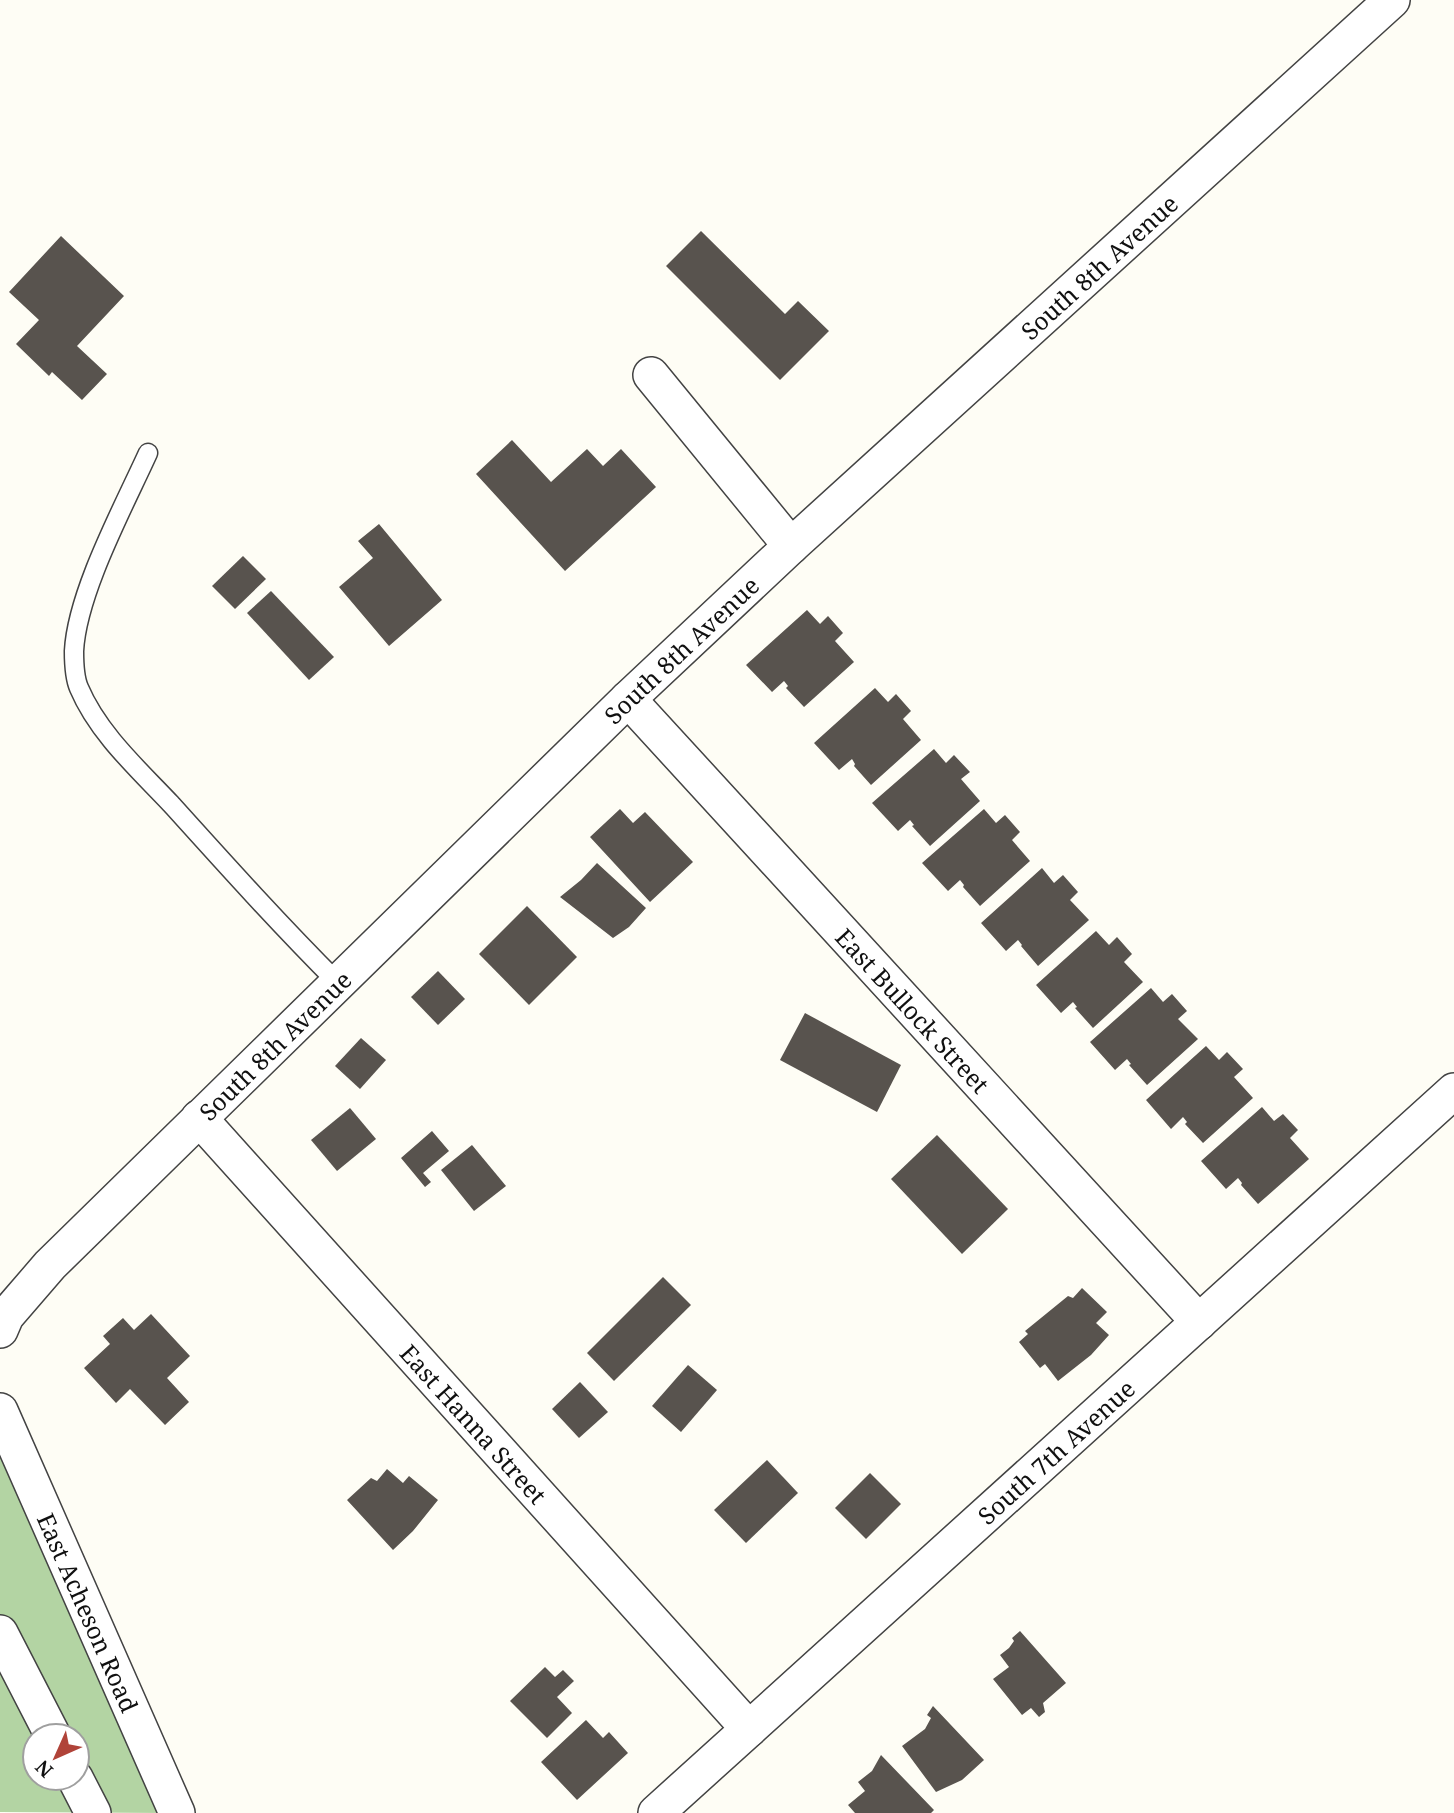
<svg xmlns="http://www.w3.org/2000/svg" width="1454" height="1813" viewBox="0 0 1454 1813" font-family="'Noto Serif',serif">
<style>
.forest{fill:#b3d4a3;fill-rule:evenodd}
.building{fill:#58534e}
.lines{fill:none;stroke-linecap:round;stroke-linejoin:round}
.lane-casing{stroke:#434343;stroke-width:21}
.street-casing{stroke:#434343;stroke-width:38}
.lane{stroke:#fff;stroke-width:18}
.street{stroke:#fff;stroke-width:35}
.labels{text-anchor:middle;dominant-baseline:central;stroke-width:7;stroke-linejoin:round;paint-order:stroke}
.street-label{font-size:24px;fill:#101010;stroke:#fff}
</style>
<rect width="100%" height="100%" fill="#fefdf5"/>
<path class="forest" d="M0,1430L169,1813L0,1812ZM35,1736H77V1778H35Z"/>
<g class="building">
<polygon points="701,231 785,314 798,301 829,331 780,380 666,266"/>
<polygon points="61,236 124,296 77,346 107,374 82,400 52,372 49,376 16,344 39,320 9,292"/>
<polygon points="512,440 551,482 587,449 603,466 621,449 656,487 565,571 476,474"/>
<polygon points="379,524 442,600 389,646 339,587 373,558 358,541"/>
<polygon points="243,556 266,579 235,609 212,586"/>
<polygon points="271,591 334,657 309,680 247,613"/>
<polygon points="807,610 820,624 828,616 843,633 835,641 854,662 804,707 786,688 788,686 784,681 772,692 746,665"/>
<polygon points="875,688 888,702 896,694 911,711 903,719 921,740 871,785 854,766 855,764 852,759 839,770 814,743"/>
<polygon points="934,749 946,763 954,755 970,772 961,779 980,801 930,846 912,826 914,825 910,820 898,831 872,803"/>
<polygon points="620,809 633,823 645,812 693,862 650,902 590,837"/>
<polygon points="984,809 996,823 1005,815 1020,832 1012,840 1030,861 980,906 963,887 964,885 960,880 948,891 922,863"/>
<polygon points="597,863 646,908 629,927 613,938 560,897 581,880"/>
<polygon points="1042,868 1054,883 1063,875 1078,892 1070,900 1089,920 1038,966 1021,946 1022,945 1018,940 1006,951 981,923"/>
<polygon points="527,906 577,957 529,1005 479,954"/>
<polygon points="1096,931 1109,945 1117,937 1132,954 1124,962 1143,982 1093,1028 1075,1008 1077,1007 1073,1002 1061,1013 1036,985"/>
<polygon points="438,971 465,999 438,1025 411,997"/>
<polygon points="1151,988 1163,1002 1172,994 1187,1011 1178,1019 1198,1039 1147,1085 1129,1065 1131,1064 1127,1059 1115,1070 1090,1042"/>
<polygon points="805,1013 901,1065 877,1112 780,1060"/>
<polygon points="361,1038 386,1060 360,1089 335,1066"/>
<polygon points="1206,1046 1219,1060 1227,1052 1243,1069 1234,1077 1253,1098 1203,1143 1185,1124 1187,1122 1183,1117 1171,1129 1146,1100"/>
<polygon points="1262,1107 1274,1121 1283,1114 1298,1130 1290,1138 1309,1159 1258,1204 1241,1185 1242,1183 1238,1178 1226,1189 1201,1161"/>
<polygon points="350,1108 376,1139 337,1171 311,1140"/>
<polygon points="432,1131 449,1151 423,1173 431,1182 425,1187 401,1158"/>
<polygon points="937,1135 1008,1209 962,1254 891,1179"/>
<polygon points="472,1145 506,1186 474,1211 441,1170"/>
<polygon points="663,1277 691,1305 614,1381 587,1353"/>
<polygon points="1082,1288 1107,1312 1096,1323 1109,1335 1091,1355 1058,1381 1045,1364 1040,1368 1019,1342 1028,1334 1025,1331 1068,1296 1073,1298"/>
<polygon points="151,1314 190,1356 167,1378 189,1402 165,1425 130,1389 116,1403 84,1368 110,1344 103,1336 123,1318 134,1330"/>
<polygon points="688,1365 717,1390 681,1432 652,1406"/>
<polygon points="580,1382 608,1412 579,1438 552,1409"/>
<polygon points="767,1460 798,1493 746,1543 714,1510"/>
<polygon points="387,1469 403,1483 409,1476 438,1500 413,1531 393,1550 347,1500 371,1478 377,1481"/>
<polygon points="870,1473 901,1504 866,1539 835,1508"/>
<polygon points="1020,1631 1066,1683 1043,1703 1045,1712 1039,1717 1031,1708 1022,1715 993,1679 1009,1667 1000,1655 1009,1648 1014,1641 1012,1638"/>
<polygon points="545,1667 555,1677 563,1670 574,1681 557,1697 572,1713 547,1738 510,1701"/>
<polygon points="933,1706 984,1760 962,1780 936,1792 902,1746 925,1729 931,1718 927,1715"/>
<polygon points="586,1720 603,1738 609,1732 628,1753 577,1800 541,1762"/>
<polygon points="881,1755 934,1810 931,1813 855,1813 848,1805 865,1791 858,1782 872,1771"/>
</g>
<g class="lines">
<defs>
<path id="lane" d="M148,453C123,508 77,593 74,651C74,662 75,679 79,688C98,733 138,769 171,804C226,865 280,925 338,983"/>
<g id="street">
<polyline points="651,375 791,546"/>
<path id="s1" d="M628,699L1199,1322"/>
<path id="s2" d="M199,1118L749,1729"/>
<path id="s3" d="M0,1330L6,1316L50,1265L628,699L791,546L1392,0"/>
<path id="s4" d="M0,1411L177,1813"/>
<polyline points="0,1633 53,1736"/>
<polyline points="75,1778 93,1813"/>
<path id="s5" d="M656,1813L1454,1091"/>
</g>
</defs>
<use href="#lane" class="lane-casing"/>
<use href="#street" class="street-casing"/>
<use href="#lane" class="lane"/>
<use href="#street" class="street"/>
</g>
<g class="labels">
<g class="street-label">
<text stroke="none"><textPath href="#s3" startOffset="1531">South 8th Avenue</textPath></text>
<text stroke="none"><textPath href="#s3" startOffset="964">South 8th Avenue</textPath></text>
<text stroke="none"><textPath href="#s1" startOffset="422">East Bullock Street</textPath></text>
<text stroke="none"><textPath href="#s3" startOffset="397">South 8th Avenue</textPath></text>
<text stroke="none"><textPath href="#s2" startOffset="411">East Hanna Street</textPath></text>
<text stroke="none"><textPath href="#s5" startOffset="539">South 7th Avenue</textPath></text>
<text stroke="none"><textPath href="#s4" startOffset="220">East Acheson Road</textPath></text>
</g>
</g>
<g transform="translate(56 1757) rotate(225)"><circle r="33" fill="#ffffff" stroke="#9f9f9f" stroke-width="2"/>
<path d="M0-5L12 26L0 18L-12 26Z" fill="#b04339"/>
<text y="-10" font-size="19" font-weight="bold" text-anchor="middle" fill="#101010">N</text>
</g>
</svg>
